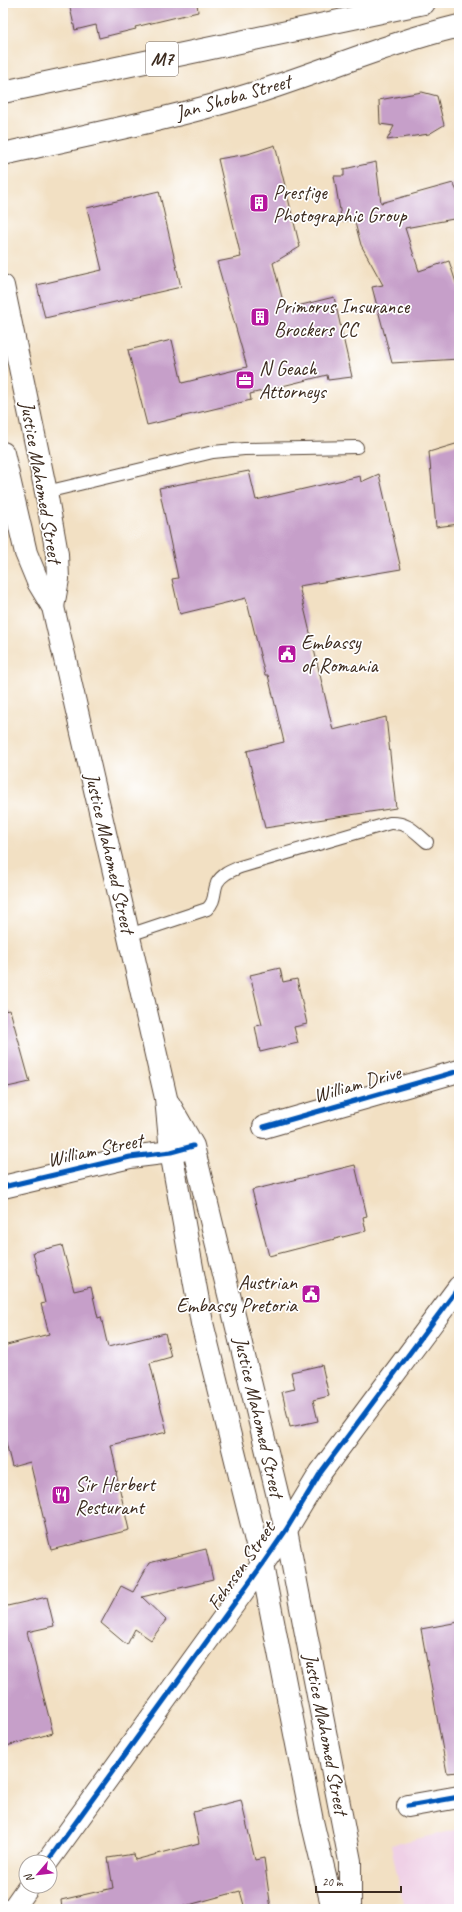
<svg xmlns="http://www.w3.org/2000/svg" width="462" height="1912" viewBox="0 0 462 1912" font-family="Caveat,sans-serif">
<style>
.built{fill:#efd0e6}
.building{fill:#c69fc9}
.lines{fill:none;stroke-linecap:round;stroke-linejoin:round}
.lane-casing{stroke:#564537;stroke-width:14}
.street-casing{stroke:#564537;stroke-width:24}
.secondary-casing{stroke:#564537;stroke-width:24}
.primary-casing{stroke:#564537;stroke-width:24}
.lane{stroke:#fff;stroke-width:12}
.street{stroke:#fff;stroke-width:22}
.secondary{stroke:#fff;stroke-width:22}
.primary{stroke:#fff;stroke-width:22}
.cycleway-casing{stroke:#fff;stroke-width:8}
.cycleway{stroke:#0057b8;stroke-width:5}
.labels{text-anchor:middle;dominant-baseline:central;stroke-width:3.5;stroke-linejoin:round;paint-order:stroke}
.shield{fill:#fff;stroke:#766a62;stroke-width:1}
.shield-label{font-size:19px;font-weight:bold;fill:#3b2a1e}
.street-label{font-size:20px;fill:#3b2a1e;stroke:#fff}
.poi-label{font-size:20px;fill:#3b2a1e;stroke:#fff;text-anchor:start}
</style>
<rect width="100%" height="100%" fill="#fff"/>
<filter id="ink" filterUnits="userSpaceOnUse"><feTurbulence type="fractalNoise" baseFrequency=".025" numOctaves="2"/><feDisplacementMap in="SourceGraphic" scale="8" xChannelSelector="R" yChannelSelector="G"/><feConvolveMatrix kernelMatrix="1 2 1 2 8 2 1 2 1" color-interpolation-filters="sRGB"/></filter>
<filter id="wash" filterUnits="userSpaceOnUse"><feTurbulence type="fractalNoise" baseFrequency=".012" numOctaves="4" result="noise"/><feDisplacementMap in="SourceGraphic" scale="16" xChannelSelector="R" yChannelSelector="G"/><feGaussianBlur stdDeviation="0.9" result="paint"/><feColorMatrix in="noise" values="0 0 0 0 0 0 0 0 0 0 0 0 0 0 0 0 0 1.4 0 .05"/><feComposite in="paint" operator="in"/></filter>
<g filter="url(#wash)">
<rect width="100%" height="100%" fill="#f2e0c3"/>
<polygon class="built" points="459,1829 459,1909 404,1909 391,1845"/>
<g id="blocks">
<g class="building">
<polygon points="69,3 197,3 198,12 135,27 136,29 99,38 96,25 75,30"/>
<polygon points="422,92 437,96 444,125 429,134 387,140 394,126 380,124 379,100"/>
<polygon points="275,145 300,247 273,263 285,309 334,297 352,377 328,380 327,375 250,394 251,400 147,425 128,350 172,340 182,383 247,367 217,262 241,257 218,159 248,154"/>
<polygon points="376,162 381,203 453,183 459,195 459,218 405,228 419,271 449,261 459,292 459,359 392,363 372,287 383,285 361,245 354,219 342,222 334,176 344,176 344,169"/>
<polygon points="159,191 181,287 45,318 37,285 102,270 87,208"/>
<polygon points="459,443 459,524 436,527 429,452"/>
<polygon points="249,471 256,500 360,476 361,482 379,474 401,569 299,586 333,730 386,717 396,808 265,828 247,751 284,742 268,675 265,675 246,598 180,614 172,579 178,578 159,488"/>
<polygon points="280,968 283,982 297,979 307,1024 294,1027 298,1043 260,1052 255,1026 262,1025 250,975"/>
<polygon points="10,1010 30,1082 3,1088 3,1011"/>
<polygon points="355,1165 367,1216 363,1217 366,1231 269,1256 252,1190"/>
<polygon points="62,1245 74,1291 91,1287 98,1318 101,1317 108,1347 165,1333 171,1357 150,1363 167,1432 111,1445 117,1473 116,1473 129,1530 51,1550 30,1462 12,1467 3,1430 3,1346 49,1334 41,1304 45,1303 33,1252"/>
<polygon points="322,1365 329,1396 313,1400 318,1421 290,1427 282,1392 295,1389 291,1372"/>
<polygon points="206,1549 213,1580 142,1597 166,1620 151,1640 135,1629 127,1645 101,1623 121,1586 133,1592 149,1563"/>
<polygon points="47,1597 54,1626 27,1632 53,1733 3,1747 3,1607"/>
<polygon points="459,1622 459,1772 447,1773 421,1629"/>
<polygon points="241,1800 255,1860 264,1858 271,1909 245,1909 240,1891 174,1909 62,1909 61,1900 113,1888 108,1858 134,1854 135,1860 199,1843 193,1812"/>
</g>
</g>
</g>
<g filter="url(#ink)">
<use href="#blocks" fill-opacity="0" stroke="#564537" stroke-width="1"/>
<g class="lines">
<defs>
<g id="lane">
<polyline points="46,492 213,452 244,449 357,447"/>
<path d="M129,935L207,909C216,901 213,893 217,883C222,874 231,871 240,867L390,823C408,822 415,832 427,842"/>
</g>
<g id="street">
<polyline points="264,1127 459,1071"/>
<polyline points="3,1187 130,1157 171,1152 189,1147"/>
<polyline points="408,1806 459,1797"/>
<polyline points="47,1862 262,1565 286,1530 321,1472 459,1287"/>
<polyline points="13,1909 29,1886"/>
</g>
<g id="secondary">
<polyline points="3,286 46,492 57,554 58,579 53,607"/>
<polyline points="3,453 26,553 38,582 53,607 166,1098 171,1152 202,1323 262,1565 312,1821 333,1909"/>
<polyline points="169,1104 193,1146 286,1530 350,1861 350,1909"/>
</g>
<g id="primary">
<polyline points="3,92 424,3"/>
<path d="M3,154C87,135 173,119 255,93C324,71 389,43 459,26"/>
</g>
</defs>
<use href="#lane" class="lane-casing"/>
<use href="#street" class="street-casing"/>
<use href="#secondary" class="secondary-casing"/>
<use href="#primary" class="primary-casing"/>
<use href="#lane" class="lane"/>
<use href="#street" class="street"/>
<use href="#secondary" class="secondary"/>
<use href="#primary" class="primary"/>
<defs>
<g id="cycleway">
<polyline points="264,1127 459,1071"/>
<polyline points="3,1187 130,1157 171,1152 193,1146"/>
<polyline points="408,1806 459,1797"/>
<polyline points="47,1862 262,1565 286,1530 321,1472 459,1287"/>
</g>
</defs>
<use href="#cycleway" class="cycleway-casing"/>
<use href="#cycleway" class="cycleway"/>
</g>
</g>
<defs>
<symbol id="building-square" viewBox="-11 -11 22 22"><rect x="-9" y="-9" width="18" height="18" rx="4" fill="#b5179e" stroke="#fff"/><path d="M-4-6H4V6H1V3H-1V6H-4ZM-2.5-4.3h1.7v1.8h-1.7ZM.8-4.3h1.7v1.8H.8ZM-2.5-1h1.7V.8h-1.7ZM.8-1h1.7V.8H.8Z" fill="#fff"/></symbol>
<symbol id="office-square" viewBox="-11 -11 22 22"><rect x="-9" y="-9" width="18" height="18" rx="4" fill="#b5179e" stroke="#fff"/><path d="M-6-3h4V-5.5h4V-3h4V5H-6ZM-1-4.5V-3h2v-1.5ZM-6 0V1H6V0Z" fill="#fff"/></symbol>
<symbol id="civic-square" viewBox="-11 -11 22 22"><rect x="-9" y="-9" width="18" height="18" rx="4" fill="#b5179e" stroke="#fff"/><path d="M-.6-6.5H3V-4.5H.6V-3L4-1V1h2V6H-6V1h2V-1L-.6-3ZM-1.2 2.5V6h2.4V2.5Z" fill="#fff"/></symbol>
<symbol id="restaurant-square" viewBox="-11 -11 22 22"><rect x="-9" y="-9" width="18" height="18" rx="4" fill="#b5179e" stroke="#fff"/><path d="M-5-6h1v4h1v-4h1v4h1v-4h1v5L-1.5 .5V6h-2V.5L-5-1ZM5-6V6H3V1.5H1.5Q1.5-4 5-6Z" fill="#fff"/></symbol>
</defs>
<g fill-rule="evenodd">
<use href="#building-square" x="248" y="192" width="22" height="22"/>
<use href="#building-square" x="249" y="306" width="22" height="22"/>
<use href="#office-square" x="234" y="369" width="22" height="22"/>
<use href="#civic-square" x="276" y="643" width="22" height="22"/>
<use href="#civic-square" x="300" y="1283" width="22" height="22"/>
<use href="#restaurant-square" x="50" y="1484" width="22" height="22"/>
</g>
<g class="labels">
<rect class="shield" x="146" y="42" width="32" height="34" rx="3"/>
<g class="shield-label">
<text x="162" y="59">M7</text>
</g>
<g class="street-label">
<text transform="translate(233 97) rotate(-16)">Jan Shoba Street</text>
<text transform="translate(41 482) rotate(80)">Justice Mahomed Street</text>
<text transform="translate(110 853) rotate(77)">Justice Mahomed Street</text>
<text transform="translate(357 1084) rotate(-16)">William Drive</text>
<text transform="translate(95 1150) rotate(-12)">William Street</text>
<text transform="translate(259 1417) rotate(77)">Justice Mahomed Street</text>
<text transform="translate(241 1566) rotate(-55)">Fehrsen Street</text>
<text transform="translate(326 1734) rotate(79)">Justice Mahomed Street</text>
</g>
<g class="poi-label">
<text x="273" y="192">Prestige<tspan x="273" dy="23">Photographic Group</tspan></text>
<text x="274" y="306">Primorus Insurance<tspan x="274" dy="23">Brockers CC</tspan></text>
<text x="259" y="368">N Geach<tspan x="259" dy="23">Attorneys</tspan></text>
<text x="301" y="642">Embassy<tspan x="301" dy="23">of Romania</tspan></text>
<text x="297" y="1282" text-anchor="end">Austrian<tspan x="297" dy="23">Embassy Pretoria</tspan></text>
<text x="75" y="1484">Sir Herbert<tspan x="75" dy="23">Resturant</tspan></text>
</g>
</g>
<rect width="462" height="1912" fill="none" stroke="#fff" stroke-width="16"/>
<g transform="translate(38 1874) rotate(242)"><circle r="19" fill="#ffffff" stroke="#b1aaa5"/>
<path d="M0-3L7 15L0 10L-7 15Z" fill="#b5179e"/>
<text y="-6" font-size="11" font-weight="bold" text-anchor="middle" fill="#3b2a1e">N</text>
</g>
<path d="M316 1886v6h85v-6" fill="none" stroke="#3b2a1e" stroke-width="2"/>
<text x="322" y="1886" font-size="12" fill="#3b2a1e" stroke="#ffffff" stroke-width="3" paint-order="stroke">20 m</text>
</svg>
